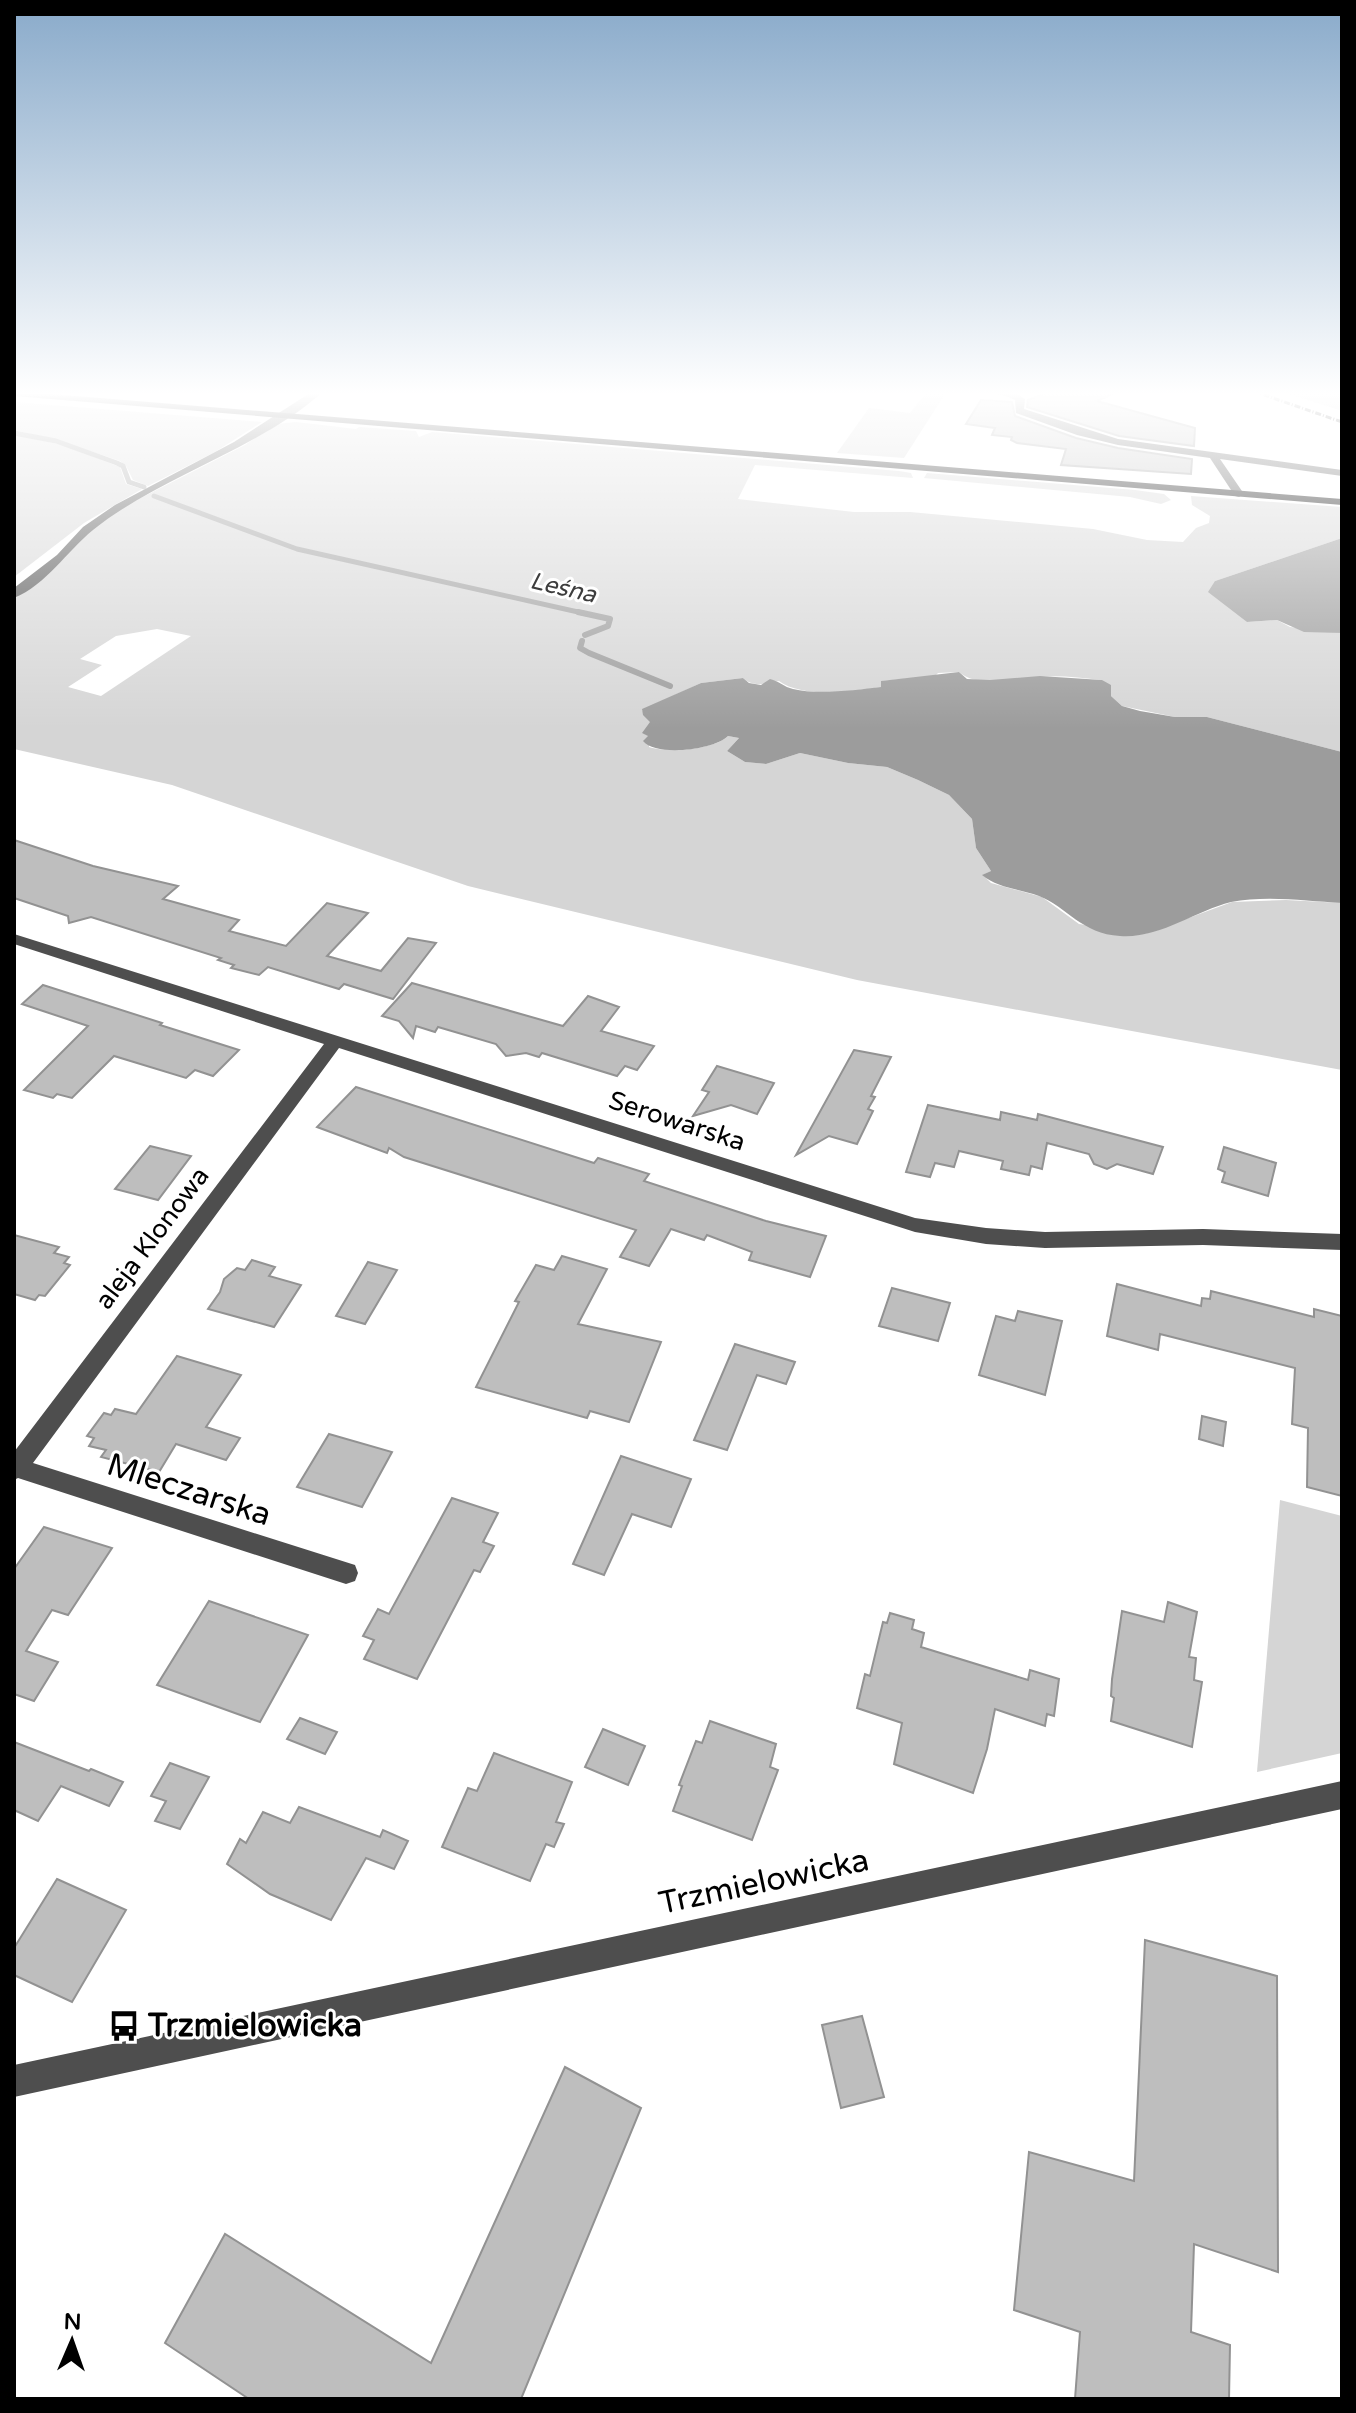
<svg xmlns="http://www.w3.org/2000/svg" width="1356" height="2413" viewBox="0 0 1356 2413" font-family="'Varela Round',sans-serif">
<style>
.green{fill:#d5d5d5;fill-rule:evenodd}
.water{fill:#9c9c9c}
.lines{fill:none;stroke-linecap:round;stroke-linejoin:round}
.stream-far1{stroke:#9c9c9c;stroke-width:5}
.stream{stroke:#9c9c9c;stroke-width:6}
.building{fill:#bebebe;stroke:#929292;stroke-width:2}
.minor{fill:#4e4e4e;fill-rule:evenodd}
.major{fill:#000;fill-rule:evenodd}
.rail{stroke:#000;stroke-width:3;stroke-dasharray:6 2 1 2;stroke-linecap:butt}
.labels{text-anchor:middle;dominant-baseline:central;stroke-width:6;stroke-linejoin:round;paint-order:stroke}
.far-water-label{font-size:24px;font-style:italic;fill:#3d3d3d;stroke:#fff}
.street-label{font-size:26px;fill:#000;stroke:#fff}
.near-street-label{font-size:32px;fill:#000;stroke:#fff}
.near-poi-label{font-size:32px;font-weight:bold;fill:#000;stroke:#fff;text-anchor:start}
</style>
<rect width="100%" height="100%" fill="#fff"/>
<g class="green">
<polygon points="927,391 947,391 904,458 837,453 869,408 910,413"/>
<polygon points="1280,391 1342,391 1342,411"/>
<polygon points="14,402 262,422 215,452 148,486 133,480 126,466 120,461 57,440 14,430"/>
<path d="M296,422L356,429L359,427L416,431L419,437L432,432L899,471L911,473L913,478L755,465L738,499L854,512H910L1093,529L1147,540L1183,542L1196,528L1209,523L1210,516L1192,505L1191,496L1342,507V538L1215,581L1247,622L1277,620L1290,627L1342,633V752L1207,717H1175L1122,706L1111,696L1102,680C1081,678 1059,675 1038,677C1014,678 979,689 959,672L938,673L935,676L882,681V687C852,691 804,699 779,681C766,683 754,688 743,678L701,683L642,710L651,722L643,733L649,736V747C667,753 714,750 728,736L739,738L727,751L745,762L766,764L800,753L848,763L887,767L918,780L949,795L972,819L976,848L991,871L983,875L991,883L1042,897L1079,924L1145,934L1232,902L1286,900L1342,903V1070L857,980L468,886L172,785L14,749V599L55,567L92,528L123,507L245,445L276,424ZM157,629L191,636L101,696L68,687L102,665L80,659L116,636Z"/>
<polygon points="14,434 66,446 120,467 126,484 142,489 84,523 14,577"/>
<polygon points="927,473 1135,490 1164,494 1171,500 1161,504 1130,497 924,478"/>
<polygon points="1280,1500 1342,1516 1342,1753 1257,1772"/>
</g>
<g class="water">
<polygon points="1342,538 1342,633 1304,632 1277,620 1247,622 1208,592 1215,581"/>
<path d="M959,672L967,679L990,680L1040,676L1102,680L1111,685V696L1122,706L1140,711L1175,717H1207L1342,752V903C1307,901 1266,895 1231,902C1195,911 1159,939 1120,936C1082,934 1067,907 1039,896C1019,889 998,888 982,875L991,871L976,848L972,819L949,795L918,780L887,767L848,763L800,753L766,764L745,762L727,751L739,738L728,736C714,750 656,757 643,741L648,736L642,733L650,722L643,715L642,709L701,683L743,678L749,683L761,685L770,679C779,681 784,687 793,689C817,695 856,690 881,687V681Z"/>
</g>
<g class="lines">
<g class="stream-far1">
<polyline points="14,433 56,441 117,463 123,466 129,482 144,487"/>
<polyline points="154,496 297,549 587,614"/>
</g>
<g class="stream">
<polyline points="578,612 610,619 608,626 585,635"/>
<polyline points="582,641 580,648 589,653 670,686"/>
</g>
</g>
<g class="building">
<polygon points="1052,391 1119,391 1097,401 1195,428 1194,446 1119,436 1027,407 1028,400"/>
<polygon points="981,400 1012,402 1015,416 1076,438 1118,448 1192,459 1191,474 1061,465 1066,449 1017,443 1011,440 1012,437 992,435 995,428 966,424"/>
<polygon points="14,840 93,866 178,886 163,899 239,920 229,931 286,946 327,903 368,913 327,956 381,971 408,938 436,943 393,999 344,984 339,989 268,967 259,975 231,968 234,965 218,960 221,958 91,917 69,923 68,916 14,898"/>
<polygon points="412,983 563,1026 588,996 619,1007 601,1031 654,1046 637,1070 625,1066 617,1076 542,1053 539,1057 526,1053 506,1056 496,1044 438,1027 435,1032 416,1026 413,1038 399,1021 382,1016"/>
<polygon points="43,985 162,1023 160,1025 239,1050 213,1076 195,1070 186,1078 114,1056 72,1098 57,1094 53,1098 24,1090 88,1026 22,1004"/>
<polygon points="854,1050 891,1057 871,1096 875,1097 868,1109 873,1111 857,1144 829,1136 796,1155"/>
<polygon points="717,1066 774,1083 757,1114 731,1105 693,1116 709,1092 702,1090"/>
<polygon points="356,1087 594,1163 598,1158 649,1174 644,1181 766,1221 826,1236 810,1277 749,1260 752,1252 707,1235 704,1240 671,1229 649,1266 620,1257 636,1230 404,1157 389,1148 387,1153 317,1127"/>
<polygon points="928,1105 1000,1120 1001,1112 1037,1120 1038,1114 1163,1147 1153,1174 1117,1164 1107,1169 1094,1164 1089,1154 1047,1143 1042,1169 1031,1166 1029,1175 1001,1169 1003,1161 959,1151 954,1167 935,1163 930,1177 906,1172"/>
<polygon points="150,1146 191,1156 158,1200 115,1189"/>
<polygon points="1224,1147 1276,1163 1268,1196 1222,1182 1225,1172 1218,1169"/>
<polygon points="14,1235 59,1247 54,1253 69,1257 64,1263 70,1265 45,1296 39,1295 35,1300 14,1294"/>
<polygon points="562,1256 607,1269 578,1324 661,1342 629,1422 590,1411 587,1418 476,1387 519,1302 515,1301 536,1265 554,1270"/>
<polygon points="252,1260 275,1267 269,1276 301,1285 274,1327 208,1309 220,1292 224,1279 237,1268 245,1270"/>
<polygon points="368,1262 397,1270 365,1324 336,1316"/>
<polygon points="1117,1284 1201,1306 1202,1298 1210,1299 1211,1291 1314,1317 1314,1309 1342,1316 1342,1496 1307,1487 1308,1428 1292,1424 1295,1368 1160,1334 1158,1350 1107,1336"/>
<polygon points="892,1288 950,1303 938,1341 879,1326"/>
<polygon points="1018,1311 1062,1321 1045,1395 979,1375 996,1316 1015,1321"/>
<polygon points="735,1344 795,1362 786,1384 757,1375 727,1450 694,1440"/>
<polygon points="177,1356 241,1375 206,1427 240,1438 226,1460 176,1444 159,1472 101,1457 106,1450 89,1446 94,1438 87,1436 104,1413 111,1415 115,1409 136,1414"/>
<polygon points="1202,1416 1226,1422 1223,1446 1199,1439"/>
<polygon points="329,1434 392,1452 362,1507 297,1487"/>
<polygon points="621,1456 691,1479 671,1527 632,1514 604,1575 573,1564"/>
<polygon points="452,1498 498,1513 483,1542 494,1546 480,1572 474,1570 417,1679 364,1659 374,1640 363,1636 378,1609 389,1614"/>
<polygon points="44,1527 112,1548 68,1615 52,1610 26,1651 58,1662 34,1701 14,1694 14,1569"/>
<polygon points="209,1601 308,1635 260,1722 157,1685"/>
<polygon points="1168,1602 1197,1612 1189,1657 1196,1658 1194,1680 1202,1682 1192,1747 1111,1721 1114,1698 1111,1696 1112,1679 1122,1611 1164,1622"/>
<polygon points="890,1613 914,1620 912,1629 924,1633 921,1647 1028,1680 1030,1670 1059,1679 1054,1716 1047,1714 1045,1726 995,1709 987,1749 973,1793 894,1764 902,1723 857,1708 865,1674 870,1676 883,1622 887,1623"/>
<polygon points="300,1718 337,1732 325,1754 287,1739"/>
<polygon points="710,1721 776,1744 770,1767 778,1770 752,1840 673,1811 682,1786 679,1785 696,1741 702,1743"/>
<polygon points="603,1729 645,1746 628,1785 585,1767"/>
<polygon points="14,1742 89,1771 91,1769 123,1782 109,1806 61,1786 38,1821 14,1810"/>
<polygon points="494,1753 572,1782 556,1822 564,1824 554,1847 546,1844 530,1881 442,1847 468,1788 477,1791"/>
<polygon points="170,1763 209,1777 180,1829 155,1821 166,1801 151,1796"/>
<polygon points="299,1807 380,1837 383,1830 408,1841 394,1869 366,1858 331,1920 270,1894 227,1864 240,1839 246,1843 263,1812 290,1823"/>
<polygon points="57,1879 126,1910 72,2002 14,1975 14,1948"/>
<polygon points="1145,1940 1277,1976 1278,2272 1194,2244 1191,2332 1230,2345 1229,2399 1075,2399 1080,2332 1014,2310 1029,2152 1134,2181"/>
<polygon points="862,2016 884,2097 841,2108 822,2025"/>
<polygon points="565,2067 641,2108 521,2399 249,2399 165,2343 225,2234 431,2363"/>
</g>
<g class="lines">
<g class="minor">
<path d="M313,391H324C258,450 160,476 93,530C67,551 46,585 14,598V588L57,555L83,527L115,505L234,442Z"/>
<polygon points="977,391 1013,391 1025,399 1024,409 1118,439 1342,470 1342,476 1220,459 1244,494 1239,497 1235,496 1210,458 1118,445 1077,435 1016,413 1015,400 1006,396"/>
<polygon points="14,934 915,1218 986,1228 1045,1232 1203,1229 1342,1234 1342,1250 1203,1245 1045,1248 986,1244 915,1232 339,1048 33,1463 355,1565 358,1573 355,1581 346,1584 18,1478 14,1480 14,1452 324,1044 14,944"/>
<polygon points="1342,1781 1342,1809 14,2097 14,2065"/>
</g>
<polygon class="major" points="14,391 1342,499 1342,505 14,396"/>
<polyline class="rail" points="1253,391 1342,422"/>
</g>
<linearGradient id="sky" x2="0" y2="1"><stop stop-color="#89aaca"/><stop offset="0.54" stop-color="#fff"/><stop offset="1" stop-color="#fff" stop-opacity="0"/></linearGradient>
<rect width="1356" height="729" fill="url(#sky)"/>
<defs>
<symbol id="bus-bare" viewBox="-9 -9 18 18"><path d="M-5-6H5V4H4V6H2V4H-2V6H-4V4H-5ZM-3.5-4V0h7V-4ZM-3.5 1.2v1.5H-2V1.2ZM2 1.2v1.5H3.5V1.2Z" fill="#000" stroke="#fff" stroke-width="2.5" paint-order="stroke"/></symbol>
</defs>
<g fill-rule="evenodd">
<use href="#bus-bare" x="102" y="2004" width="44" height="44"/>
</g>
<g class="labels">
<g class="far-water-label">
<text transform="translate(563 588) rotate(13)">Leśna</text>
</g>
<g class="street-label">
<text transform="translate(677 1121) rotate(18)">Serowarska</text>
<text transform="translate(152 1238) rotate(-53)">aleja Klonowa</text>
</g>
<g class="near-street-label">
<text transform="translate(189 1490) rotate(18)">Mleczarska</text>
<text transform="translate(764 1882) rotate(-12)">Trzmielowicka</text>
</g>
<g class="near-poi-label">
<text x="148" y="2026">Trzmielowicka</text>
</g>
</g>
<rect width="1356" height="2413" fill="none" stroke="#000000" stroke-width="32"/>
<g transform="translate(72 2341) rotate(2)" stroke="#ffffff" stroke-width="6" paint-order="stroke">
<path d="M0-6L14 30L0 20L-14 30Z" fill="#000000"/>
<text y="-12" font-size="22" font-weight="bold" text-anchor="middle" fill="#000000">N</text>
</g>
</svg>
